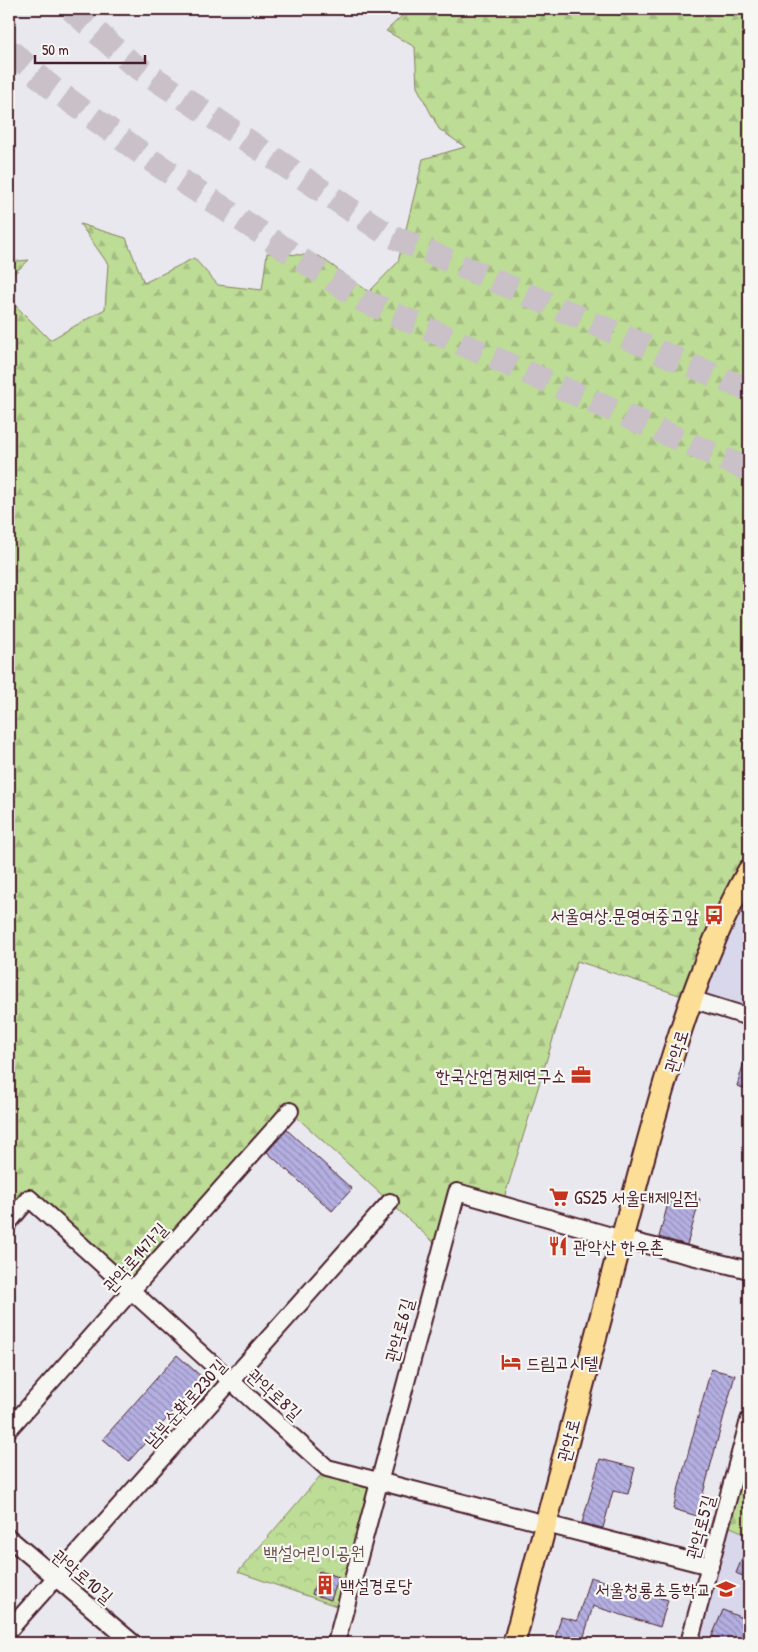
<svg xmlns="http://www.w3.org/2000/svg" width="758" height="1652" viewBox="0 0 758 1652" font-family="'Patrick Hand','Poor Story',sans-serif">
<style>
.built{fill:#d9d7eb}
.forest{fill:url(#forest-firs);stroke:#847e60}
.park{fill:url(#park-crowns);stroke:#847e60}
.building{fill:url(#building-back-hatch);stroke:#4a1f2b}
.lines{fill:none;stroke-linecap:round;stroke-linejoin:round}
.highway-tunnel{stroke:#c9c0c8;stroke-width:24;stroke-dasharray:24 12;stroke-linecap:butt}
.minor-casing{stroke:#4a1f2b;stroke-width:20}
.major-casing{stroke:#4a1f2b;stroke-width:25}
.minor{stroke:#f6f6f2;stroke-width:16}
.major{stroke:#fdde96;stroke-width:21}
.labels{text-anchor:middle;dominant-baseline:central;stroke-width:4.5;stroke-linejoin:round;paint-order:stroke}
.poi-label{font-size:18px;fill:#4a1f2b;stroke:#f6f6f2;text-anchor:start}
.street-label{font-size:18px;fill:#4a1f2b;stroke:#f6f6f2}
.park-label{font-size:18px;fill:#674e46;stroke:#f6f6f2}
</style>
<defs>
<pattern id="forest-firs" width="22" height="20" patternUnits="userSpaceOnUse" patternTransform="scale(1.25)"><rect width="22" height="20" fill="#bddc95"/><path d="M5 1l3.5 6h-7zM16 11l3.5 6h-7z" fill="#a4bc81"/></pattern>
<pattern id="park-crowns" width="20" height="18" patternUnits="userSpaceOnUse" patternTransform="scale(1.25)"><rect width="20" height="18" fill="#bddc95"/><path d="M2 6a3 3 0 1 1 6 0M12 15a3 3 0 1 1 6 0" fill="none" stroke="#a4bc81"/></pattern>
<pattern id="building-back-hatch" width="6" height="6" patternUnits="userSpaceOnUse" patternTransform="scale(1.25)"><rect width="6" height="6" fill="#b3afe1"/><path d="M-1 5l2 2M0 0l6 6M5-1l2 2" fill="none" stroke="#948eb7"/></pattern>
</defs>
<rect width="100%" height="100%" fill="#e9e8ef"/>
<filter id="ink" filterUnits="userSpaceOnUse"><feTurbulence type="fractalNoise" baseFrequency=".02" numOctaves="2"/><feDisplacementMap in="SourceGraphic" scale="10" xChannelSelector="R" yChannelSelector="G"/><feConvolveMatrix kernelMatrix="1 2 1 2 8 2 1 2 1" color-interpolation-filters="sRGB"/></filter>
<g filter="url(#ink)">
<g class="built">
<polygon points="749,870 749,1017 691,999"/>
<polygon points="721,1523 749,1535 749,1643 689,1643"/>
</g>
<g class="forest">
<polygon points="397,9 749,9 749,870 691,999 577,961 502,1205 457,1192 441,1249 290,1111 131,1291 29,1199 9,1222 9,299 50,340 105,309 108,264 80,224 126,238 144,283 194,258 218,285 262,290 267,253 319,256 369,292 398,262 423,159 465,147 439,129 417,87 415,47 386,31 402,16"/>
<polygon points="29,260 9,278 9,262"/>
<polygon points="749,1420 749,1535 721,1523"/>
</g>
<polygon class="park" points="327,1468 379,1482 345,1609 238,1572"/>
<g class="building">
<polygon points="746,1055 749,1055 749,1090 737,1086"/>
<polygon points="287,1130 352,1189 332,1211 267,1152"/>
<polygon points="671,1192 700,1199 687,1245 659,1237"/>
<polygon points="177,1355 203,1378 129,1461 103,1439"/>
<polygon points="711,1369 735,1375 697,1516 673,1509"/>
<polygon points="600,1459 635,1468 628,1494 613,1491 603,1528 582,1523"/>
<polygon points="749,1542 749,1579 736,1573"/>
<polygon points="319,1571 339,1577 331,1600 312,1594"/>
<polygon points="590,1577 668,1600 660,1627 593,1606 582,1643 554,1643 561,1617 577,1621"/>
<polygon points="723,1610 749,1621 749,1643 730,1643 712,1636"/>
</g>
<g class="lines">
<g class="highway-tunnel">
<polyline points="71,9 130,62 387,234 734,384 749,389"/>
<polyline points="9,50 51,87 152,161 364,301 749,470"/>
</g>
<defs>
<g id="minor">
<polyline points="691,999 749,1017"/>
<polyline points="9,1222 29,1198 327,1468 710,1566"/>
<polyline points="9,1429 290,1111"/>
<polyline points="9,1538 133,1643"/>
<polyline points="9,1630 390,1202"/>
<polyline points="336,1643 457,1192 622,1239 749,1270"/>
<polyline points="689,1643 749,1420"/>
</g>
<path id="major" d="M514,1643C550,1508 586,1373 622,1238C655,1116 687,980 749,870"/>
</defs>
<use href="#minor" class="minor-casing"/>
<use href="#major" class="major-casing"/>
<use href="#minor" class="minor"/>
<use href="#major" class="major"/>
</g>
</g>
<defs>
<symbol id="bus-bare" viewBox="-9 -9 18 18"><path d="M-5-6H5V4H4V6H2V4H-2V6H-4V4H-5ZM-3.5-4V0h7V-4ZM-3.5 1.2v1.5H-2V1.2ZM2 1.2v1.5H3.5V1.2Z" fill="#c8321e" stroke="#f6f6f2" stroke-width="2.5" paint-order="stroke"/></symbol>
<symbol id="office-bare" viewBox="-9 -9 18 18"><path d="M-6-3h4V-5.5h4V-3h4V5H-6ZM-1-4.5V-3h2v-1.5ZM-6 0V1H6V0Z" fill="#c8321e" stroke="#f6f6f2" stroke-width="2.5" paint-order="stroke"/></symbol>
<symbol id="supermarket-bare" viewBox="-9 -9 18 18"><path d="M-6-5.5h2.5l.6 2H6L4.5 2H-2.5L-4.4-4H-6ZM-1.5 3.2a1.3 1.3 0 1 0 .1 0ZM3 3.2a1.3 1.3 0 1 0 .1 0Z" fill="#c8321e" stroke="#f6f6f2" stroke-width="2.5" paint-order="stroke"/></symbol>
<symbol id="restaurant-bare" viewBox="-9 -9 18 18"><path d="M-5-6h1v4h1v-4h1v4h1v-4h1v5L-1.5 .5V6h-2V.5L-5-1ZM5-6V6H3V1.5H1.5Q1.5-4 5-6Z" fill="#c8321e" stroke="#f6f6f2" stroke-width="2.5" paint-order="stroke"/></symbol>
<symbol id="hotel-bare" viewBox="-9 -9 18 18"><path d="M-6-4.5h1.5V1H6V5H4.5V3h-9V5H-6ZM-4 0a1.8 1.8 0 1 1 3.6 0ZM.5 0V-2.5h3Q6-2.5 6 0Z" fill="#c8321e" stroke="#f6f6f2" stroke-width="2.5" paint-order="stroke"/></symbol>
<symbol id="building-bare" viewBox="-9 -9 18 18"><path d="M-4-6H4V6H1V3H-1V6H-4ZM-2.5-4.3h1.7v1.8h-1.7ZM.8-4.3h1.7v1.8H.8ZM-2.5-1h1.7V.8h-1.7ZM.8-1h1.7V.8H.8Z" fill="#c8321e" stroke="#f6f6f2" stroke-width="2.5" paint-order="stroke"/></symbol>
<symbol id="school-bare" viewBox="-9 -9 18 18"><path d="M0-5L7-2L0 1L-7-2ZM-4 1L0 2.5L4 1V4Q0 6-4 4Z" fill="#c8321e" stroke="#f6f6f2" stroke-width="2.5" paint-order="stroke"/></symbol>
</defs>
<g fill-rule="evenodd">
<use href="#bus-bare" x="700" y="901" width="28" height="28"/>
<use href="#office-bare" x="567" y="1061" width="28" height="28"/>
<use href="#supermarket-bare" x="545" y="1183" width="28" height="28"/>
<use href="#restaurant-bare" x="544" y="1232" width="28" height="28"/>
<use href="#hotel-bare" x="497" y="1348" width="28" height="28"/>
<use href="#building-bare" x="311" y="1571" width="28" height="28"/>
<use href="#school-bare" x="712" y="1575" width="28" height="28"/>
</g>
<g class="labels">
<g class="poi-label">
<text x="699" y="915" text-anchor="end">서울여상.문영여중고앞</text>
<text x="566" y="1075" text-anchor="end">한국산업경제연구소</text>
<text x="574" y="1197">GS25 서울대제일점</text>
<text x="573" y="1246">관악산 한우촌</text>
<text x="526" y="1362">드림고시텔</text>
<text x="340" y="1585">백설경로당</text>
<text x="711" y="1589" text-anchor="end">서울청룡초등학교</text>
</g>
<g class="street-label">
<text transform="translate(676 1051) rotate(-73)">관악로</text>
<text transform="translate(135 1257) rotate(-48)">관악로14가길</text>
<text transform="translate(399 1330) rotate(-75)">관악로6길</text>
<text transform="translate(275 1394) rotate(42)">관악로8길</text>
<text transform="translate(185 1403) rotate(-48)">남부순환로230길</text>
<text transform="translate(568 1440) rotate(-75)">관악로</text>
<text transform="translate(700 1527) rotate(-75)">관악로5길</text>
<text transform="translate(83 1576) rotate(40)">관악로10길</text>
</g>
<g class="park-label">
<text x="314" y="1552">백설어린이공원</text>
</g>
</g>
<rect width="758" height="1652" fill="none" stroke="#f6f6f2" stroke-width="30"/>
<rect x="15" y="15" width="728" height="1622" fill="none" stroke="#4a1f2b" stroke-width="2" filter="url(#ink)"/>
<path d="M35 55v8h110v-8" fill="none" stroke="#4a1f2b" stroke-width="2.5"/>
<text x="42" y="55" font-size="15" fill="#4a1f2b" stroke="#f6f6f2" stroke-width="4" paint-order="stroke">50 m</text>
</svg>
